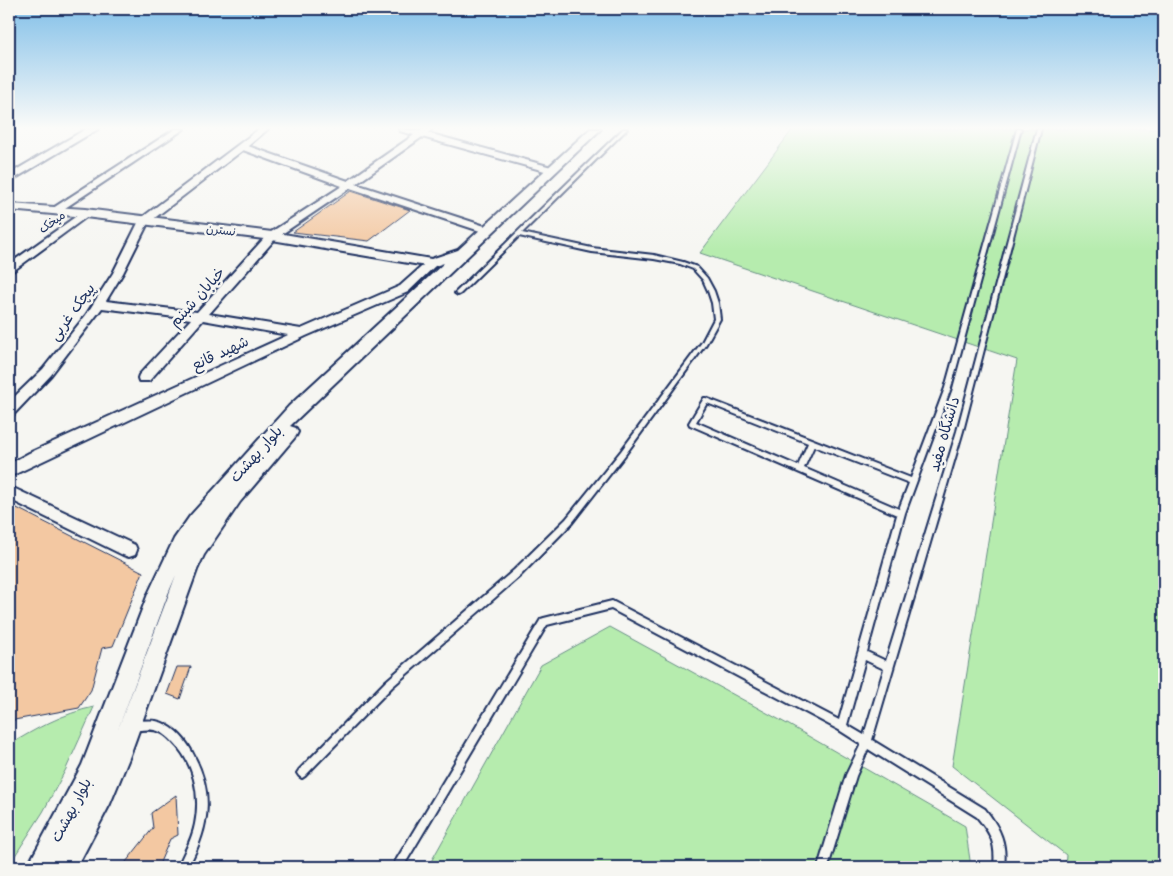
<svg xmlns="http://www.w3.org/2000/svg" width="1173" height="876" viewBox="0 0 1173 876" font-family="'Shantell Sans','Playpen Sans Arabic',sans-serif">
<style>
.green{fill:#b6ecae;stroke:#688e86}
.building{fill:#f3c8a2;stroke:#1b2f5e}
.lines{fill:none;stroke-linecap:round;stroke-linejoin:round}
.service-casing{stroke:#1b2f5e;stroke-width:4}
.minor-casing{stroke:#1b2f5e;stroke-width:4}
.tertiary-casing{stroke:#1b2f5e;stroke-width:4}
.service{fill:#f6f6f2;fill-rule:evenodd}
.minor{fill:#f6f6f2;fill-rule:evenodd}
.tertiary{fill:#f6f6f2;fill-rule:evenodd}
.labels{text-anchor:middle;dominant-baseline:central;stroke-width:5;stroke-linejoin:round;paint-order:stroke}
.far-street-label{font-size:12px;fill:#1b2f5e;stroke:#f6f6f2}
.street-label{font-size:15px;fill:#1b2f5e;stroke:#f6f6f2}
</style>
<rect width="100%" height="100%" fill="#f6f6f2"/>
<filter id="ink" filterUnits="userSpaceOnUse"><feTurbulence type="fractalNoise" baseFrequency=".02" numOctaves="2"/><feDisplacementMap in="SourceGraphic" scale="10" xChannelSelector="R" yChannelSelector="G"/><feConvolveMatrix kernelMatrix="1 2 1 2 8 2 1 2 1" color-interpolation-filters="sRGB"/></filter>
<g filter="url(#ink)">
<g class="green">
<polygon points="793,129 1164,129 1164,867 1065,867 1066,855 952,766 1017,360 700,253"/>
<polygon points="610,627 789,725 965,826 971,867 428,867 541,665"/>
<path d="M94,707L66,769L43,812L9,865V745C35,729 64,713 94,707Z"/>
</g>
<g class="building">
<polygon points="351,191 410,210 369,241 293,232"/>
<polygon points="9,504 143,572 113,646 102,648 91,690 79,708 9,721"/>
<polygon points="177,667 191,667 180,699 167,694"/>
<polygon points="176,795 178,835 170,839 158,867 122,867 153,828 151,813"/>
</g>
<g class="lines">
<defs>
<g id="service">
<polygon points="623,129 627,129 522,233 592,248 654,255 683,262 697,267 707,278 714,291 718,303 720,319 706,344 625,455 572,523 520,576 392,687 305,776 302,778 299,776 297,773 299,770 386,681 514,570 566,519 621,451 702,342 714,319 712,303 708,291 703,280 693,269 680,264 654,259 592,252 519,236 460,294 458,295 455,293"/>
<path d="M1017,129H1021L951,388L905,513L867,652L886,661L957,431L1037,129H1041L963,431L872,740L985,809C1000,828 1007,843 1004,867H994C996,844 992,835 977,817L868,749L856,776L828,867H818L846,775L861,744L839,730L611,609L547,625L403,867H392L541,619L544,618L612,601L839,720L897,515L690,425L689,423L704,398H706L911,478L945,388ZM707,403L808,443L798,466L696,422ZM814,446L909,483L899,509L804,468ZM865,660L884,669L864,735L847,725Z"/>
<path d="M133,721C141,721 149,720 156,721C171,724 184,737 191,750C215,792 210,826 188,867H178C184,852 192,840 195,824C201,795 194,762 172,741C169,738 165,734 160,732C152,728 141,730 133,731L130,729L128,726L130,723Z"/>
</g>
<g id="minor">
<polygon points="175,129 184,129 59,212 51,212 50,210"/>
<path d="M259,129H268L248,146L348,181L414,135L400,131L399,129L420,131L423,129H432L428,133L555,168L557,170L552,173L422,137L356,184L491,228L492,230L491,232H483L350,188L276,238L209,314L301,329L400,286L428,261H436L437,263L436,265L408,292L306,336L9,477V464L29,453L288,335L203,320L149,381H139L138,378L139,375L191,319L102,308L51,375L14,414L9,415V402L43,369L86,315L113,273L140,219ZM243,150L342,186L268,234L197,312L106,301L123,273L148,223Z"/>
<polygon points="85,210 89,211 89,215 13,271 9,272 9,264"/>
<polygon points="9,486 135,545 137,550 135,555 129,557 123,555 9,499"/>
</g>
<g id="tertiary">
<polygon points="86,129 98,129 9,182 9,174"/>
<path d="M590,129H601L290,426L296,428L298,432L296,436L240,502L204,555L197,570L129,758L110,804L77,867H27L82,765L148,594L174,539L190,516L289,406L444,263L432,267L272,240L85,217L9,210V204L85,209L272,232L431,259L458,250ZM176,575L117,732L168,594Z"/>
</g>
</defs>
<use href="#service" class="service-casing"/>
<use href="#minor" class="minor-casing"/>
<use href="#tertiary" class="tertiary-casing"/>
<use href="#service" class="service"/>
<use href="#minor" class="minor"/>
<use href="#tertiary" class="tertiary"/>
</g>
</g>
<linearGradient id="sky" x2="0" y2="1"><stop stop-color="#81bfe8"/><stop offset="0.51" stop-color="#fbfbf9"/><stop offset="1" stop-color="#fbfbf9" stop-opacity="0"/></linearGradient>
<rect width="1173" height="251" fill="url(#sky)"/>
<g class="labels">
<g class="far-street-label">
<text transform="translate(52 222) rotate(-36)">میخک</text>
<text transform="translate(221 230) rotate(7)">نسترن</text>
</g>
<g class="street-label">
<text transform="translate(197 297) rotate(-48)">خیابان شبنم</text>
<text transform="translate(72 312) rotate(-54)">پیچک غربی</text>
<text transform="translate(220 353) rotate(-25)">شهید قانع</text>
<text transform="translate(944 434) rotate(-74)">دانشگاه مفید</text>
<text transform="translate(256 454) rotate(-48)">بلوار بهشت</text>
<text transform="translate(71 810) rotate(-62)">بلوار بهشت</text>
</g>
</g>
<rect width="1173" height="876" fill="none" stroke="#f6f6f2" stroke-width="30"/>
<rect x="15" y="15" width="1143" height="846" fill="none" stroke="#1b2f5e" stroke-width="2" filter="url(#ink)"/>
</svg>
